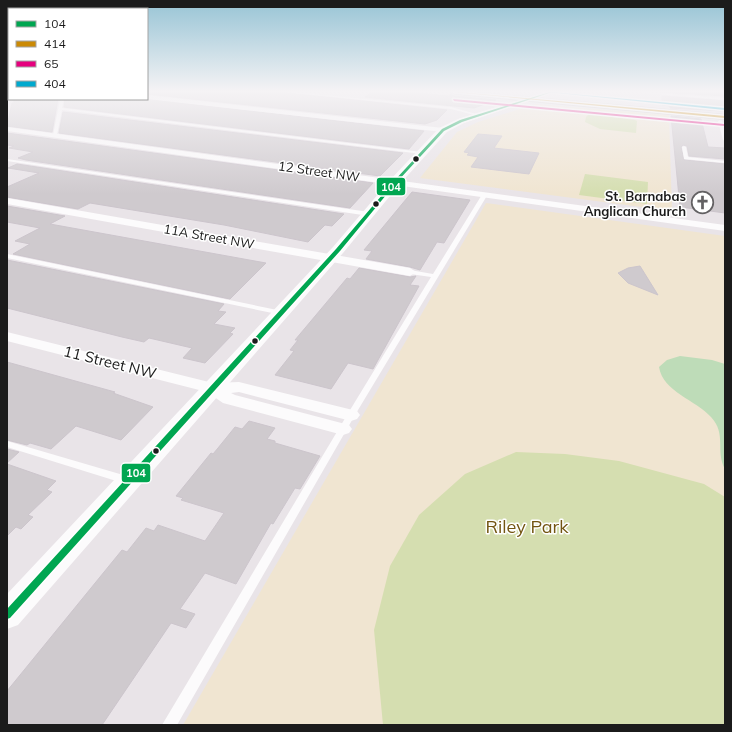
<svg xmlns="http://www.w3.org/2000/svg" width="732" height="732" viewBox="0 0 732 732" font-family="Mulish,sans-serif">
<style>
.park{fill:#f0e5d1}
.pitch{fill:#d5deb0}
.water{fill:#bedcb8}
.building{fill:#cfcace;stroke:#ccc5cc}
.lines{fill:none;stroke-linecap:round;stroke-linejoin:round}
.service{fill:#fcfbfc;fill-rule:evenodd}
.minor{fill:#fcfbfc;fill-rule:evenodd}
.tertiary{fill:#fcfbfc;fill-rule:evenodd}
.secondary{fill:#c9c1c4;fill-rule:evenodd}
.bus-1-casing{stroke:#fff;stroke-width:3}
.bus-2-casing{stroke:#fff;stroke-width:3}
.bus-3-casing{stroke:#fff;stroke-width:3}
.bus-4-casing{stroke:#fff;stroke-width:3}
.bus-1{fill:#00a651;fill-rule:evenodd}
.bus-2{fill:#cb8a05;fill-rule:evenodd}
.bus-3{fill:#e5007d;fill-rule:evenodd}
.bus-4{fill:#00a9ce;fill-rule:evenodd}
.bus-dot{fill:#1b1b1b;stroke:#fff;stroke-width:1.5}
.labels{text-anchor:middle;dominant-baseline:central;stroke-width:3;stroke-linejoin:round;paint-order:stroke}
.far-street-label{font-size:13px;fill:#1b1b1b;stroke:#fff}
.far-poi-label{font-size:13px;font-weight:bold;fill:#1b1b1b;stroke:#fff;text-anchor:end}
.street-label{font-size:15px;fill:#1b1b1b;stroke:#fff}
.near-park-label{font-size:18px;fill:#725410;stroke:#fff}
.line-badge{stroke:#fff;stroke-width:1.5}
.badge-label{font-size:11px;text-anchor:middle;font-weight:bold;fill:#fff}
</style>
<rect width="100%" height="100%" fill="#e9e4e8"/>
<g class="park">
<polygon points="536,104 669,115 672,211 420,178 457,132 478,122"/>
<polygon points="486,203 725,236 725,725 183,725"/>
</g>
<g class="pitch">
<polygon points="589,114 635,120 637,121 636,133 600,129 585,122 586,117"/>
<polygon points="585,174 648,182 647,204 579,195"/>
<polygon points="516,452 565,454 619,461 704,484 725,497 725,725 383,725 374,630 390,566 419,515 465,474"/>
</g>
<path class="water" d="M680,356L712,360L725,364V469C715,451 727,434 711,417C696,400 663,392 659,367L667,360Z"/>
<g class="building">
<polygon points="147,92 278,92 447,110 437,120 425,124 147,94"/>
<polygon points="372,92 404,92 450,96 450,94 455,96 496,100 474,108 365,97"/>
<polygon points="662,92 725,92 725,96"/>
<polygon points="662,96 725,101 725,111 670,108 670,106 662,105"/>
<polygon points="14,99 58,99 52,132 7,126 12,103 14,103"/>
<polygon points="65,99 146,99 424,131 409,149 64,107"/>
<polygon points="63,112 403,153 380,176 59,133"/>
<polygon points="671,116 701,119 708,147 725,148 725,159 689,156 687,146 683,145 681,147 684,160 725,164 725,213 680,207"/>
<polygon points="7,133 373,183 350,208 26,160 18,158 33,152 9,148 14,146 7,145"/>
<polygon points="478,134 502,136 494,148 539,153 529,174 471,167 478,157 467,155 469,153 464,152"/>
<polygon points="17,164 344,214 332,226 325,225 308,242 224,225 90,203 78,209 7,197 7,187 39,173 8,168"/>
<polygon points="412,192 470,200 444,243 437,242 420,270 410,267 366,259 372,251 364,250"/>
<polygon points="7,206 65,216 50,224 266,263 230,299 13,254 30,244 15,241 40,228 7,222"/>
<polygon points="7,260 224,304 218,311 226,312 214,324 235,328 230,333 233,334 205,363 183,358 192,348 149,338 144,342 122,337 7,308"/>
<polygon points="640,266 658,295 628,283 618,273 628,268"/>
<polygon points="359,268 410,277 416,276 410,285 419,286 373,369 348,363 331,389 275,375 294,351 290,350 298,340 295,340 342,284 347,278 350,279"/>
<polygon points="7,362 115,392 113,393 153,407 121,440 76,426 51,449 30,443 27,445 7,440"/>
<polygon points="249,421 275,428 267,439 275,441 275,443 320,456 300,489 295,488 273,524 271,523 236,584 205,573 180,609 195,614 186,628 171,623 102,725 7,725 7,691 122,550 127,552 146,528 154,531 158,525 205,541 224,513 181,500 183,498 176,496 211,453 213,454 218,448 235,427 242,429"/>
<polygon points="7,449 19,452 7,463"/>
<polygon points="7,464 56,481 47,490 52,492 28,515 33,517 21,529 16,527 7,536"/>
</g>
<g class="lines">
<g class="service">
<polygon points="285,92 292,92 451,107 480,115 478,116 451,109"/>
<polygon points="634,92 643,92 725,98 725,100"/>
<polygon points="60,99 64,99 62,108 422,152 424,153 422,154 62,110 57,135 55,136 53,135"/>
<polygon points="720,120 722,121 725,132 725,141 723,140 718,121"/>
<polygon points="684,146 686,147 688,157 725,161 725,163 684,159 682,147"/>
<polygon points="7,159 369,212 372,214 369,216 7,161"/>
<polygon points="483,193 488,194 355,415 177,725 162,725 347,415 431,277 410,274 407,272 410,270 433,274"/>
<polygon points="7,254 282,311 286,313 282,315 7,258"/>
<polygon points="7,441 130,477 131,480 130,483 126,484 7,447"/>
</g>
<g class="minor">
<rect x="7" y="95" width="2" height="4"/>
<polygon points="147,95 443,128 447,130 443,132 147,99"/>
<polygon points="7,127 725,225 725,231 7,131"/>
<polygon points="7,198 410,268 416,272 410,276 7,204"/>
<polygon points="7,332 213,383 239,382 357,411 360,415 357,419 351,421 239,392 231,393 235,395 349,425 352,429 349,433 343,435 223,403 207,392 7,341"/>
</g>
<polygon class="tertiary" points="544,92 555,92 464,123 447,132 399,185 343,253 18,625 7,629 7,594 333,247 391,179 439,128 458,119"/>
<polygon class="secondary" points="450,92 480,92 725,114 725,120 455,95"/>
<defs>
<polygon id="bus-1" points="550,92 552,92 462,122 444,131 396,183 340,251 10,618 7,619 7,609 336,249 394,181 442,129 460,120"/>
<polygon id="bus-2" points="454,92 458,92 725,116 725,118"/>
<polygon id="bus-3" points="453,99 724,124 725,126 454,101"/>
<polygon id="bus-4" points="547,92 551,92 725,108 725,110"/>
</defs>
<use href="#bus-1" class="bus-1-casing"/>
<use href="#bus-2" class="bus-2-casing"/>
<use href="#bus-3" class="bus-3-casing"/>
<use href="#bus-4" class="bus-4-casing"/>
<use href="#bus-1" class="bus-1"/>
<use href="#bus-2" class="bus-2"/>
<use href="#bus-3" class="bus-3"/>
<use href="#bus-4" class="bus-4"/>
</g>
<linearGradient id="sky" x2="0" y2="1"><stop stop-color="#97c4d5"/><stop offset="0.47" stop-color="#f5f3f5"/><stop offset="1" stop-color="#f5f3f5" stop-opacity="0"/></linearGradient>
<rect width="732" height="194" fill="url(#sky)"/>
<defs>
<symbol id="church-ring" viewBox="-11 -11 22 22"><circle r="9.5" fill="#fff" stroke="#636163" stroke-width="1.5"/><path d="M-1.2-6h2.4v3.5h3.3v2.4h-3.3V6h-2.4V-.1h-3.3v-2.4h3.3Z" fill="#636163"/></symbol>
</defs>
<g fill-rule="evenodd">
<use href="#church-ring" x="690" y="190" width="25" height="25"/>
</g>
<g class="bus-dot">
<circle cx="416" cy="159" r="3.5"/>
<circle cx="376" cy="204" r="3.5"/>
<circle cx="255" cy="341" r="3.5"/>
<circle cx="156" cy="451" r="3.5"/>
</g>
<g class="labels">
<g class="far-street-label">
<text transform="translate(319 171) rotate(8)">12 Street NW</text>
<text transform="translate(209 236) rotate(10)">11A Street NW</text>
</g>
<g class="far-poi-label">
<text x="686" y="196">St. Barnabas<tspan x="686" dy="15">Anglican Church</tspan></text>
</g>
<g class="street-label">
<text transform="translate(110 362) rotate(14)">11 Street NW</text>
</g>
<g class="near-park-label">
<text x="527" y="526">Riley Park</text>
</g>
</g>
<g class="line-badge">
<rect x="376" y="177" width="30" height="19" rx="4" fill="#00a651"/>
<rect x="121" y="463" width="30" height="20" rx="4" fill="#00a651"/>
</g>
<g class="badge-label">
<text x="391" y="191">104</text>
<text x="136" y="477">104</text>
</g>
<rect width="732" height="732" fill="none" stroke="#1b1b1b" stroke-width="16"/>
<rect x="8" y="8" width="140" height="92" fill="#ffffff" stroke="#a4a4a4"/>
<rect x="16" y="21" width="20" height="6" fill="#00a651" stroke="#a4a4a4"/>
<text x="44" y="28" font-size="12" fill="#1b1b1b">104</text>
<rect x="16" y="41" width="20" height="6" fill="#cb8a05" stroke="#a4a4a4"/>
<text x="44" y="48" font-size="12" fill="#1b1b1b">414</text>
<rect x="16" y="61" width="20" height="6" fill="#e5007d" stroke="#a4a4a4"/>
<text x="44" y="68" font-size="12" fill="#1b1b1b">65</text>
<rect x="16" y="81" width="20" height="6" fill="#00a9ce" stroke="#a4a4a4"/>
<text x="44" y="88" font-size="12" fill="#1b1b1b">404</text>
</svg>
